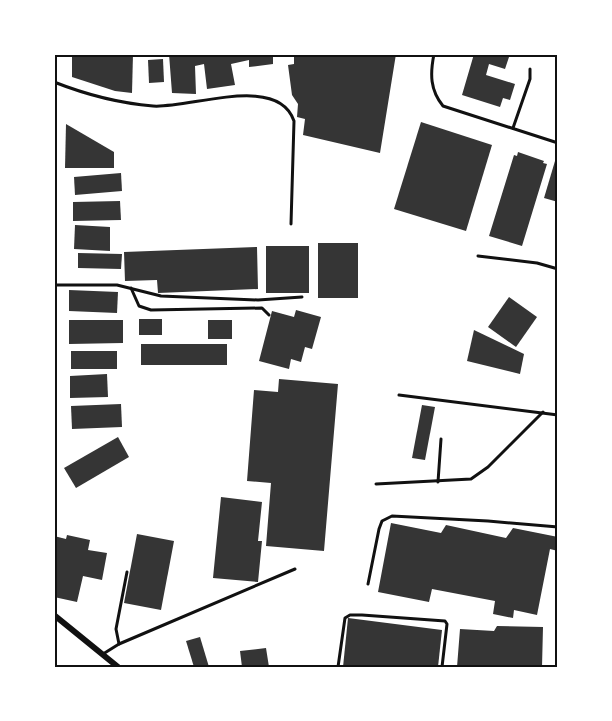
<svg xmlns="http://www.w3.org/2000/svg" width="612" height="721" viewBox="0 0 612 721" font-family="Helvetica,sans-serif">
<style>
.building{fill:#353535}
.lines{fill:none;stroke-linecap:round;stroke-linejoin:round}
.service{stroke:#111;stroke-width:3}
.minor{stroke:#111;stroke-width:6}
.neatline{fill:none;stroke:#111;stroke-width:2}
</style>
<rect width="100%" height="100%" fill="#fff"/>
<g class="building">
<polygon points="72,54 133,54 132,93 115,91 72,77"/>
<polygon points="169,54 273,54 273,64 249,67 249,60 231,64 235,85 207,89 204,64 195,66 196,94 172,93"/>
<polygon points="294,54 396,54 380,153 303,135 305,119 297,117 298,104 292,95 288,65 294,64"/>
<polygon points="474,54 507,54 506,56 509,57 505,69 489,64 486,75 515,84 510,100 503,98 500,107 462,95"/>
<polygon points="163,59 164,82 149,83 148,60"/>
<polygon points="421,122 492,145 466,231 394,209"/>
<polygon points="66,124 114,152 114,168 65,168"/>
<polygon points="518,152 544,161 543,163 547,164 522,246 489,236 514,155 517,156"/>
<polygon points="555,161 558,161 558,202 544,198"/>
<polygon points="121,173 122,191 75,195 74,177"/>
<polygon points="120,201 121,220 73,221 73,202"/>
<polygon points="75,225 110,227 110,251 74,249"/>
<rect x="318" y="243" width="40" height="55"/>
<rect x="266" y="246" width="43" height="47"/>
<polygon points="257,247 258,289 158,293 157,280 125,281 124,252"/>
<polygon points="78,253 122,254 121,269 78,268"/>
<polygon points="69,290 118,292 117,313 69,311"/>
<polygon points="509,297 537,317 516,347 488,327"/>
<polygon points="296,310 321,317 312,349 305,347 301,362 291,359 289,369 259,361 272,311 294,317"/>
<rect x="139" y="319" width="23" height="16"/>
<polygon points="69,320 123,320 123,343 69,344"/>
<rect x="208" y="320" width="24" height="19"/>
<polygon points="474,330 524,354 520,374 467,361"/>
<rect x="141" y="344" width="86" height="21"/>
<rect x="71" y="351" width="46" height="18"/>
<polygon points="107,374 108,397 70,398 70,376"/>
<polygon points="279,379 338,384 324,551 266,546 271,483 247,481 254,390 278,392"/>
<polygon points="121,404 122,427 72,429 71,406"/>
<polygon points="422,405 435,407 425,460 412,458"/>
<polygon points="118,437 129,457 76,488 64,468"/>
<polygon points="221,497 262,502 258,541 262,541 258,582 213,578"/>
<polygon points="391,523 441,533 446,525 506,538 513,528 558,537 558,551 550,549 537,615 514,610 513,618 493,614 495,601 432,589 429,602 378,592"/>
<polygon points="137,534 174,541 161,610 124,603"/>
<polygon points="67,535 90,540 88,550 107,553 102,580 83,576 77,602 54,597 56,586 54,585 54,536 66,539"/>
<polygon points="348,618 442,630 438,667 343,667"/>
<polygon points="497,626 543,627 542,667 457,667 460,629 494,631"/>
<polygon points="200,637 209,667 194,667 186,641"/>
<polygon points="266,648 269,667 254,667 254,665 242,667 240,651"/>
</g>
<g class="lines">
<g class="service">
<path d="M434,54C430,74 430,90 443,106L558,143"/>
<path d="M54,82C87,95 117,103 153,106C189,109 278,73 294,121L291,224"/>
<polyline points="513,128 530,79 530,69"/>
<polyline points="478,256 537,263 558,269"/>
<polyline points="54,285 117,285 161,296 258,300 302,297"/>
<polyline points="131,288 139,306 151,310 262,308 269,315"/>
<polyline points="399,395 558,415"/>
<polyline points="438,482 441,439"/>
<polyline points="376,484 471,479 488,467 543,412"/>
<polyline points="368,584 379,529 382,521 392,516 488,521 558,527"/>
<polyline points="119,644 116,629 127,572"/>
<polyline points="103,654 119,644 295,569"/>
<polyline points="338,667 345,618 350,615 362,615 445,621 447,624 442,667"/>
</g>
<polyline class="minor" points="54,615 118,667"/>
</g>
<rect width="612" height="721" fill="none" stroke="#ffffff" stroke-width="111"/>
<rect x="56" y="56" width="500" height="610" class="neatline"/>
</svg>
